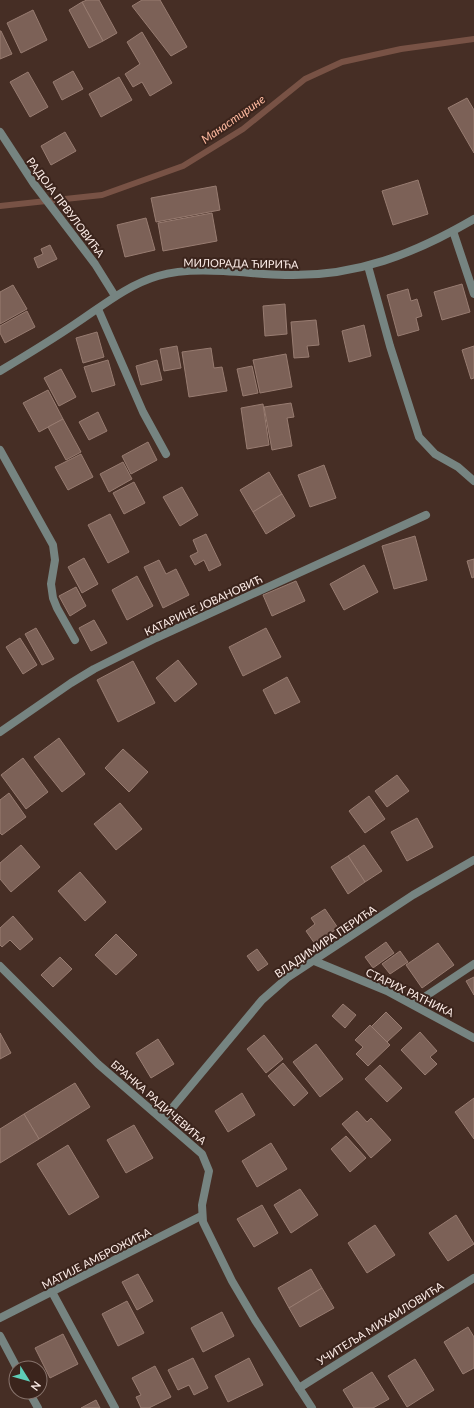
<svg xmlns="http://www.w3.org/2000/svg" width="474" height="1408" viewBox="0 0 474 1408" font-family="Lato,sans-serif">
<style>
.lines{fill:none;stroke-linecap:round;stroke-linejoin:round}
.stream{stroke:#785245;stroke-width:6}
.building{fill:#7c6157;stroke:#987c71}
.service{stroke:#768481;stroke-width:8}
.minor{stroke:#768481;stroke-width:8}
.tertiary{stroke:#768481;stroke-width:8}
.labels{text-anchor:middle;dominant-baseline:central;stroke-width:4;stroke-linejoin:round;paint-order:stroke}
.street-label{font-size:11px;fill:#fcece7;stroke:#3b241c}
.water-label{font-size:12px;font-style:italic;fill:#feb99f;stroke:#3b241c}
</style>
<rect width="100%" height="100%" fill="#462e25"/>
<g class="lines">
<polyline class="stream" points="0,206 102,195 183,166 243,129 305,79 342,62 401,49 474,39"/>
</g>
<g class="building">
<polygon points="87,0 99,0 117,33 103,41 82,2"/>
<polygon points="142,0 160,0 187,47 171,56 132,6"/>
<polygon points="82,2 103,41 89,48 69,10"/>
<polygon points="33,10 47,40 21,53 7,23"/>
<polygon points="0,31 1,31 12,54 0,59"/>
<polygon points="142,32 172,83 150,96 142,82 133,87 125,74 140,64 127,42"/>
<polygon points="73,71 83,89 62,100 53,82"/>
<polygon points="28,72 48,107 30,117 10,82"/>
<polygon points="119,77 132,100 101,117 89,94"/>
<polygon points="467,98 474,110 474,153 448,108"/>
<polygon points="65,132 76,151 51,165 41,146"/>
<polygon points="418,180 428,214 393,225 382,191"/>
<polygon points="216,186 220,210 156,222 151,198"/>
<polygon points="212,213 217,241 163,251 158,223"/>
<polygon points="146,218 155,250 125,257 117,225"/>
<polygon points="50,245 57,259 38,268 34,258 43,254 41,249"/>
<polygon points="462,284 470,312 442,320 434,292"/>
<polygon points="13,285 27,309 0,324 0,292"/>
<polygon points="408,289 411,301 417,299 422,316 416,318 419,330 398,336 387,295"/>
<polygon points="285,304 287,334 265,336 263,306"/>
<polygon points="27,311 35,327 5,343 0,333 0,326"/>
<polygon points="316,320 319,345 307,346 309,357 294,358 291,322"/>
<polygon points="364,325 371,356 349,362 342,331"/>
<polygon points="97,332 104,357 83,363 76,338"/>
<polygon points="177,346 181,368 164,371 160,349"/>
<polygon points="474,346 474,378 471,379 462,350"/>
<polygon points="211,348 214,368 222,367 227,391 189,397 182,352"/>
<polygon points="286,354 292,387 260,393 253,360"/>
<polygon points="108,360 115,385 92,392 84,367"/>
<polygon points="157,360 162,380 141,385 136,366"/>
<polygon points="252,366 258,393 243,396 237,369"/>
<polygon points="61,369 76,397 59,406 44,378"/>
<polygon points="48,390 63,419 39,432 23,403"/>
<polygon points="291,403 294,417 287,418 292,446 272,450 264,407"/>
<polygon points="263,404 269,445 247,449 241,408"/>
<polygon points="98,412 107,431 89,440 79,422"/>
<polygon points="63,419 81,452 66,460 48,427"/>
<polygon points="148,442 157,460 131,474 122,456"/>
<polygon points="81,454 93,477 68,490 55,467"/>
<polygon points="123,462 132,479 109,492 100,474"/>
<polygon points="324,465 336,498 310,507 298,475"/>
<polygon points="269,472 282,494 253,512 240,490"/>
<polygon points="134,482 145,503 124,514 113,493"/>
<polygon points="182,487 198,515 180,526 163,497"/>
<polygon points="282,494 295,516 266,534 253,512"/>
<polygon points="110,514 129,552 108,563 88,525"/>
<polygon points="206,534 221,565 209,571 204,560 195,565 190,556 198,552 193,540"/>
<polygon points="415,536 427,580 394,589 382,546"/>
<polygon points="84,558 98,584 82,593 68,567"/>
<polygon points="474,559 474,577 472,578 467,561"/>
<polygon points="159,560 166,574 176,569 189,595 163,608 144,567"/>
<polygon points="364,565 378,592 344,610 330,584"/>
<polygon points="137,576 153,606 127,620 112,590"/>
<polygon points="296,581 305,601 272,616 263,595"/>
<polygon points="76,587 86,606 70,616 59,596"/>
<polygon points="94,620 107,643 91,651 79,628"/>
<polygon points="36,628 54,659 42,665 25,634"/>
<polygon points="266,628 281,657 243,676 229,647"/>
<polygon points="20,638 37,665 23,674 6,647"/>
<polygon points="178,660 197,684 175,702 156,678"/>
<polygon points="133,661 155,703 118,722 97,680"/>
<polygon points="287,677 300,702 275,714 263,690"/>
<polygon points="59,738 85,774 62,792 34,757"/>
<polygon points="123,749 148,772 129,792 105,768"/>
<polygon points="23,758 48,792 26,809 1,775"/>
<polygon points="397,775 409,791 387,807 375,791"/>
<polygon points="9,793 26,817 2,835 0,833 0,800"/>
<polygon points="369,796 385,819 365,833 349,811"/>
<polygon points="120,803 142,829 116,850 94,824"/>
<polygon points="417,818 433,847 407,861 391,832"/>
<polygon points="21,845 40,867 11,892 0,879 0,863"/>
<polygon points="364,845 382,871 365,882 348,856"/>
<polygon points="348,856 365,882 348,894 331,867"/>
<polygon points="80,872 106,902 85,921 58,891"/>
<polygon points="325,909 338,928 315,944 306,931 315,924 311,918"/>
<polygon points="13,916 33,939 20,950 10,940 2,947 0,945 0,928"/>
<polygon points="116,934 137,955 116,975 95,955"/>
<polygon points="386,942 394,953 373,968 365,957"/>
<polygon points="438,943 454,965 422,988 406,965"/>
<polygon points="257,949 268,964 258,971 247,956"/>
<polygon points="400,951 408,962 390,974 382,964"/>
<polygon points="60,957 72,969 53,987 41,975"/>
<polygon points="474,977 474,995 466,981"/>
<polygon points="343,1004 356,1015 345,1028 332,1016"/>
<polygon points="386,1012 402,1028 387,1042 371,1027"/>
<polygon points="370,1025 390,1045 368,1066 356,1054 363,1047 355,1040"/>
<polygon points="420,1032 437,1051 430,1057 437,1064 425,1075 401,1050"/>
<polygon points="0,1033 11,1053 0,1059"/>
<polygon points="264,1035 283,1059 266,1073 247,1049"/>
<polygon points="158,1039 174,1064 151,1078 136,1053"/>
<polygon points="316,1044 343,1079 320,1097 293,1062"/>
<polygon points="283,1063 308,1093 294,1106 268,1076"/>
<polygon points="380,1065 402,1088 387,1102 365,1079"/>
<polygon points="75,1083 90,1107 39,1139 24,1114"/>
<polygon points="242,1093 255,1115 228,1132 215,1111"/>
<polygon points="474,1098 474,1139 455,1112"/>
<polygon points="357,1111 367,1122 371,1118 391,1140 371,1158 342,1124"/>
<polygon points="24,1114 39,1139 0,1163 0,1129"/>
<polygon points="134,1125 153,1158 126,1173 107,1140"/>
<polygon points="346,1136 366,1158 350,1172 331,1149"/>
<polygon points="271,1143 287,1169 257,1187 242,1161"/>
<polygon points="68,1145 99,1197 69,1215 37,1164"/>
<polygon points="300,1189 318,1215 291,1233 274,1205"/>
<polygon points="262,1205 278,1233 254,1247 237,1219"/>
<polygon points="456,1215 474,1244 448,1261 429,1233"/>
<polygon points="375,1225 395,1255 367,1273 348,1243"/>
<polygon points="311,1269 322,1288 289,1308 278,1288"/>
<polygon points="138,1274 153,1301 137,1310 122,1282"/>
<polygon points="322,1288 334,1308 300,1327 289,1308"/>
<polygon points="127,1301 144,1333 118,1346 102,1314"/>
<polygon points="222,1312 234,1336 203,1352 191,1328"/>
<polygon points="468,1327 474,1337 474,1368 463,1374 444,1342"/>
<polygon points="63,1334 78,1364 50,1378 35,1348"/>
<polygon points="193,1358 208,1388 194,1395 189,1385 178,1390 168,1370"/>
<polygon points="249,1358 263,1385 228,1402 215,1376"/>
<polygon points="415,1359 434,1390 407,1407 388,1376"/>
<polygon points="155,1366 171,1397 149,1408 141,1408 136,1397 141,1395 132,1378"/>
<polygon points="372,1372 389,1399 373,1408 354,1408 343,1390"/>
<polygon points="96,1400 100,1408 81,1408"/>
</g>
<g class="lines">
<g class="service">
<polyline points="453,231 474,294"/>
<polyline points="368,266 390,346 419,437 435,454 458,467 474,481"/>
<polyline points="98,309 143,412 166,454"/>
<polyline points="0,450 53,545 55,560 51,584 53,598 57,608 75,640"/>
<polyline points="52,1292 115,1408"/>
<polyline points="0,1336 17,1368"/>
<polyline points="29,1392 38,1408"/>
</g>
<g class="minor">
<polyline points="0,132 34,184 95,264 115,296"/>
<polyline points="0,732 71,683 94,669 156,638 426,515"/>
<polyline points="312,960 387,991 474,1038"/>
<polyline points="0,966 98,1064 202,1154 209,1171 202,1205 203,1222 232,1281 255,1320 312,1408"/>
<polyline points="414,1004 474,964"/>
<polyline points="163,1119 262,1000 287,978 413,895 474,860"/>
<polyline points="0,1318 201,1216"/>
<polyline points="299,1388 474,1278"/>
</g>
<path class="tertiary" d="M0,371C25,356 50,341 75,324C101,307 127,285 158,276C195,265 246,274 285,275C356,277 414,254 474,219"/>
</g>
<g class="labels">
<g class="street-label">
<text transform="translate(66 207) rotate(53)">РАДОЈА ПРВУЛОВИЋА</text>
<text transform="translate(241 263) rotate(1)">МИЛОРАДА ЋИРИЋА</text>
<text transform="translate(203 605) rotate(-25)">КАТАРИНЕ ЈОВАНОВИЋ</text>
<text transform="translate(325 941) rotate(-34)">ВЛАДИМИРА ПЕРИЋА</text>
<text transform="translate(410 992) rotate(26)">СТАРИХ РАТНИКА</text>
<text transform="translate(159 1102) rotate(41)">БРАНКА РАДИЧЕВИЋА</text>
<text transform="translate(96 1258) rotate(-27)">МАТИЈЕ АМБРОЖИЋА</text>
<text transform="translate(380 1323) rotate(-32)">УЧИТЕЉА МИХАИЛОВИЋА</text>
</g>
<g class="water-label">
<text transform="translate(233 119) rotate(-35)">Манастирине</text>
</g>
</g>
<g transform="translate(28 1380) rotate(127)"><circle r="19" fill="#3b241c" stroke="#88746d"/>
<path d="M0-3L7 15L0 10L-7 15Z" fill="#5eceb8"/>
<text y="-6" font-size="11" font-weight="bold" text-anchor="middle" fill="#fcece7">N</text>
</g>
</svg>
